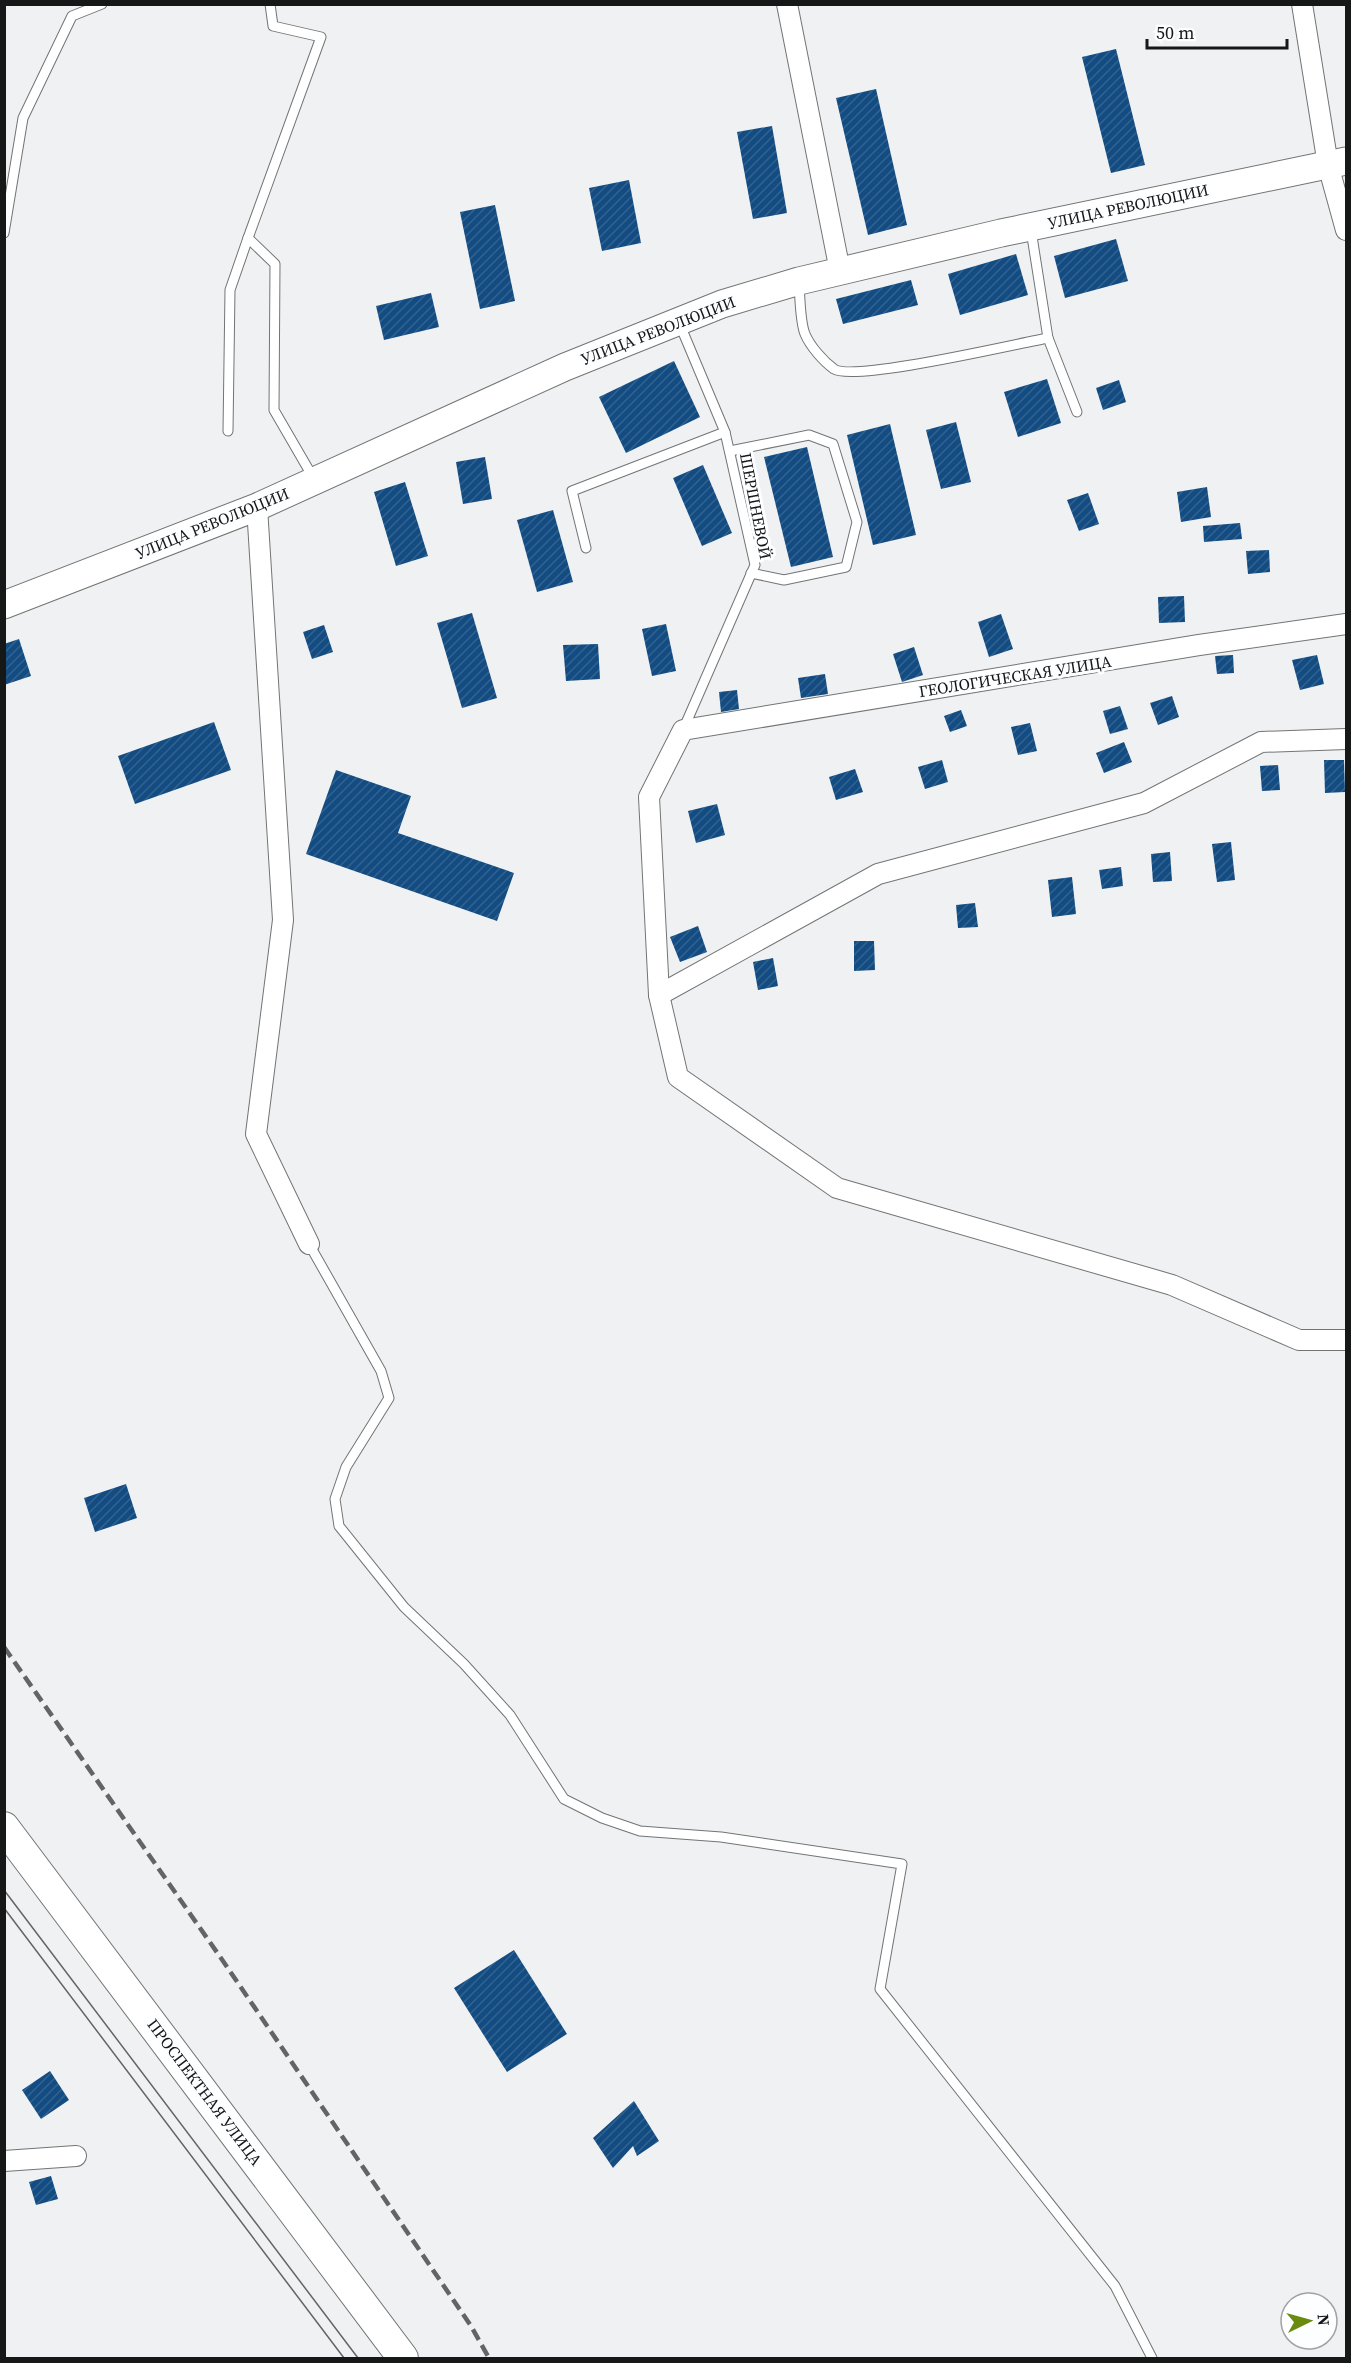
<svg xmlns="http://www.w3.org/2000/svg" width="1351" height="2363" viewBox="0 0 1351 2363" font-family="'Source Serif 4',serif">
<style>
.building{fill:url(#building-hatch)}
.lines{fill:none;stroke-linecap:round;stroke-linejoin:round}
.lane-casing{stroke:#727475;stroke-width:11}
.street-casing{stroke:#727475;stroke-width:22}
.secondary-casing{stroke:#727475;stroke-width:29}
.primary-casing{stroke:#727475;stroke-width:32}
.lane{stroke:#fff;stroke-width:9}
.street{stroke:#fff;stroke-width:20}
.secondary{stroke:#fff;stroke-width:27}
.primary{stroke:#fff;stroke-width:30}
.tram{stroke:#636465;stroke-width:1.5}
.rail{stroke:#636465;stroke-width:4.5;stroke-dasharray:12 6;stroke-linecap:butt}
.labels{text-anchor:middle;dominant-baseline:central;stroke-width:6;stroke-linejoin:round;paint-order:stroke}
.street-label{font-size:16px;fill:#161717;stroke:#fdfeff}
</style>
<defs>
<pattern id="building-hatch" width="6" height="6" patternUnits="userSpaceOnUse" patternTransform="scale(1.5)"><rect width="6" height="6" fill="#124c82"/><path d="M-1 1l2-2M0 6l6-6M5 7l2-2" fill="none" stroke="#33628d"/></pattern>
</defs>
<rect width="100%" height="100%" fill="#eff1f2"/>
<g class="building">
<polygon points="1116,49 1145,165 1111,173 1082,57"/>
<polygon points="876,89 907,225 868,235 836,98"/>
<polygon points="772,126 787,213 753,219 737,132"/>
<polygon points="629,180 641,243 602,251 589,188"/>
<polygon points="495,205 515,301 480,309 460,212"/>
<polygon points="1116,239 1128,281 1065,298 1054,256"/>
<polygon points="1016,254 1028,295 960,315 948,274"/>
<polygon points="911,280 918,305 843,324 836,299"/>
<polygon points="431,293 439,327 384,340 376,306"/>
<polygon points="674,361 700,417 626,453 599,397"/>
<polygon points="1047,379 1061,423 1018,437 1004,392"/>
<polygon points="1119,380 1126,402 1103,410 1096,388"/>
<polygon points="956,422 971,482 941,489 926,430"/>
<polygon points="890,424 916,535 873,545 847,435"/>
<polygon points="807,447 833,557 791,567 764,457"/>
<polygon points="485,457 492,499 463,504 456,462"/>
<polygon points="703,465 732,533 702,546 673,478"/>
<polygon points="405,482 428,556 396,566 374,492"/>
<polygon points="1207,487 1211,517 1181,522 1177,492"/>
<polygon points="1088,493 1099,524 1079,531 1067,500"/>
<polygon points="553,510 573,582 537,592 517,520"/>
<polygon points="1240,523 1242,539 1204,542 1203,526"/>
<polygon points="1269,550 1270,572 1248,574 1246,551"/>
<polygon points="1184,596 1185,622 1159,623 1158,597"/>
<polygon points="472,613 497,698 462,708 437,623"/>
<polygon points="1001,614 1013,649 989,657 978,622"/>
<polygon points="666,624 676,671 652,676 642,629"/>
<polygon points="324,625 333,652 312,659 303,632"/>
<polygon points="19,639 31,676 4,685 4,644"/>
<polygon points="598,644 600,679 566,681 563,645"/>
<polygon points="914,647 923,675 902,682 893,654"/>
<polygon points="1233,655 1234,673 1217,674 1215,656"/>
<polygon points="1317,655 1324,684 1300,690 1292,660"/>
<polygon points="825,674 828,694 801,698 798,678"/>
<polygon points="737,690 739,709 721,712 719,692"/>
<polygon points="1172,696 1179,717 1158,725 1150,703"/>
<polygon points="1120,706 1128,729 1110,734 1103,711"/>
<polygon points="961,710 967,726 950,732 944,716"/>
<polygon points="214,722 231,770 135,804 118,756"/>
<polygon points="1030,723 1037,751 1018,755 1011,727"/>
<polygon points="1124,742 1132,762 1104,773 1096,753"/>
<polygon points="942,760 948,782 925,789 918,767"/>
<polygon points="1324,760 1344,760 1345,792 1325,793"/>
<polygon points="1278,765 1280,790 1262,791 1260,766"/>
<polygon points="855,769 863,792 836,800 829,777"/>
<polygon points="336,770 411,796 398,833 514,873 497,921 306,854"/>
<polygon points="717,804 725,835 696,843 688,811"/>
<polygon points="1231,842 1235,880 1217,882 1212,844"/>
<polygon points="1170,852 1172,881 1153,882 1151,854"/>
<polygon points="1121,867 1123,886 1102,889 1099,870"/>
<polygon points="1072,877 1076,914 1052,917 1048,880"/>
<polygon points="975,903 978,927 958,928 956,905"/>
<polygon points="698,926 707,952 680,962 670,937"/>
<polygon points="854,941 874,941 875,970 854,971"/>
<polygon points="773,958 778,986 758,990 753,962"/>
<polygon points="126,1484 137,1518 95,1532 84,1498"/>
<polygon points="514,1950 567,2034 507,2072 454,1988"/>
<polygon points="50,2071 69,2100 41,2119 22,2090"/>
<polygon points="634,2101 659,2141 637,2156 633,2146 613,2168 593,2138"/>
<polygon points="51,2176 58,2199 36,2205 29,2182"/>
</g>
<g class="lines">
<defs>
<g id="lane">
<polyline points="270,4 273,26 321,37 248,238 275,264 274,410 314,479"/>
<polyline points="4,233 23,118 72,16 102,4"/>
<path d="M799,283C800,297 800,322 805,334C810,346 823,361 834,369C854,382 1015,344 1048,338L1031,230"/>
<polyline points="680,325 725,432 755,565 683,730"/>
<polyline points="1048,338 1077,412"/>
<polyline points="228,431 230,290 248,238"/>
<polyline points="730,451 809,435 833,444 857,522 846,567 784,580 751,573"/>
<polyline points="586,548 572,491 725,432"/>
<polyline points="309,1244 381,1371 389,1398 346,1467 335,1499 339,1526 404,1607 464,1664 510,1715 564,1799 602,1818 640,1831 721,1837 902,1864 880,1989 1115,2286 1152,2358"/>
</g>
<g id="street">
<polyline points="787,4 840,271"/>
<polyline points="1302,4 1328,165 1346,230"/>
<polyline points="257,507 283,920 256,1134 309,1244"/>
<polyline points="1346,624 1199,645 683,730 649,797 659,995 678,1077 837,1188 1172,1285 1299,1340 1346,1340"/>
<polyline points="659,995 878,874 1144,803 1261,742 1346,739"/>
<polyline points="4,2161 76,2156"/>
</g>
<polyline id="secondary" points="4,605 257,507 565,367 722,304 799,281 1001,233 1346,161"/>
<polyline id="primary" points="4,1827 403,2358"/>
</defs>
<use href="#lane" class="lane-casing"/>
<use href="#street" class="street-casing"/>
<use href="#secondary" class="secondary-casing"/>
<use href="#primary" class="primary-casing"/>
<use href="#lane" class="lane"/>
<use href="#street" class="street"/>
<use href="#secondary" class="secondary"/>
<use href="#primary" class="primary"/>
<g class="tram">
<polyline points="4,1890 358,2358"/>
<polyline points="4,1908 344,2358"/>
</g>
<polyline class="rail" points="4,1647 223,1961 471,2326 489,2358"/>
</g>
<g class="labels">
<g class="street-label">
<text transform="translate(1128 206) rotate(-12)">УЛИЦА РЕВОЛЮЦИИ</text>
<text transform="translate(658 330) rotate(-21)">УЛИЦА РЕВОЛЮЦИИ</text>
<text transform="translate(756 506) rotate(79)">ШЕРШНЕВОЙ</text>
<text transform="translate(212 523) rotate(-22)">УЛИЦА РЕВОЛЮЦИИ</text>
<text transform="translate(1015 676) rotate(-9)">ГЕОЛОГИЧЕСКАЯ УЛИЦА</text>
<text transform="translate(205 2092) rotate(53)">ПРОСПЕКТНАЯ УЛИЦА</text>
</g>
</g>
<rect width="1351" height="2363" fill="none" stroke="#161717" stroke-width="12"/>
<g transform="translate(1309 2321) rotate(85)"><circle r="28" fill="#fdfeff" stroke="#a1a2a2" stroke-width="1.5"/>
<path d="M0-4.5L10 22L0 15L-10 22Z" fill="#6b8b0e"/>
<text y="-9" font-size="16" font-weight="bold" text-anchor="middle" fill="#161717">N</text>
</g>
<path d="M1147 39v9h140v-9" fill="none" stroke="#161717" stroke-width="3"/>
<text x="1156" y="39" font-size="18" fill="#161717" stroke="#fdfeff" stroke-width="4.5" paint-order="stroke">50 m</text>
</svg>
